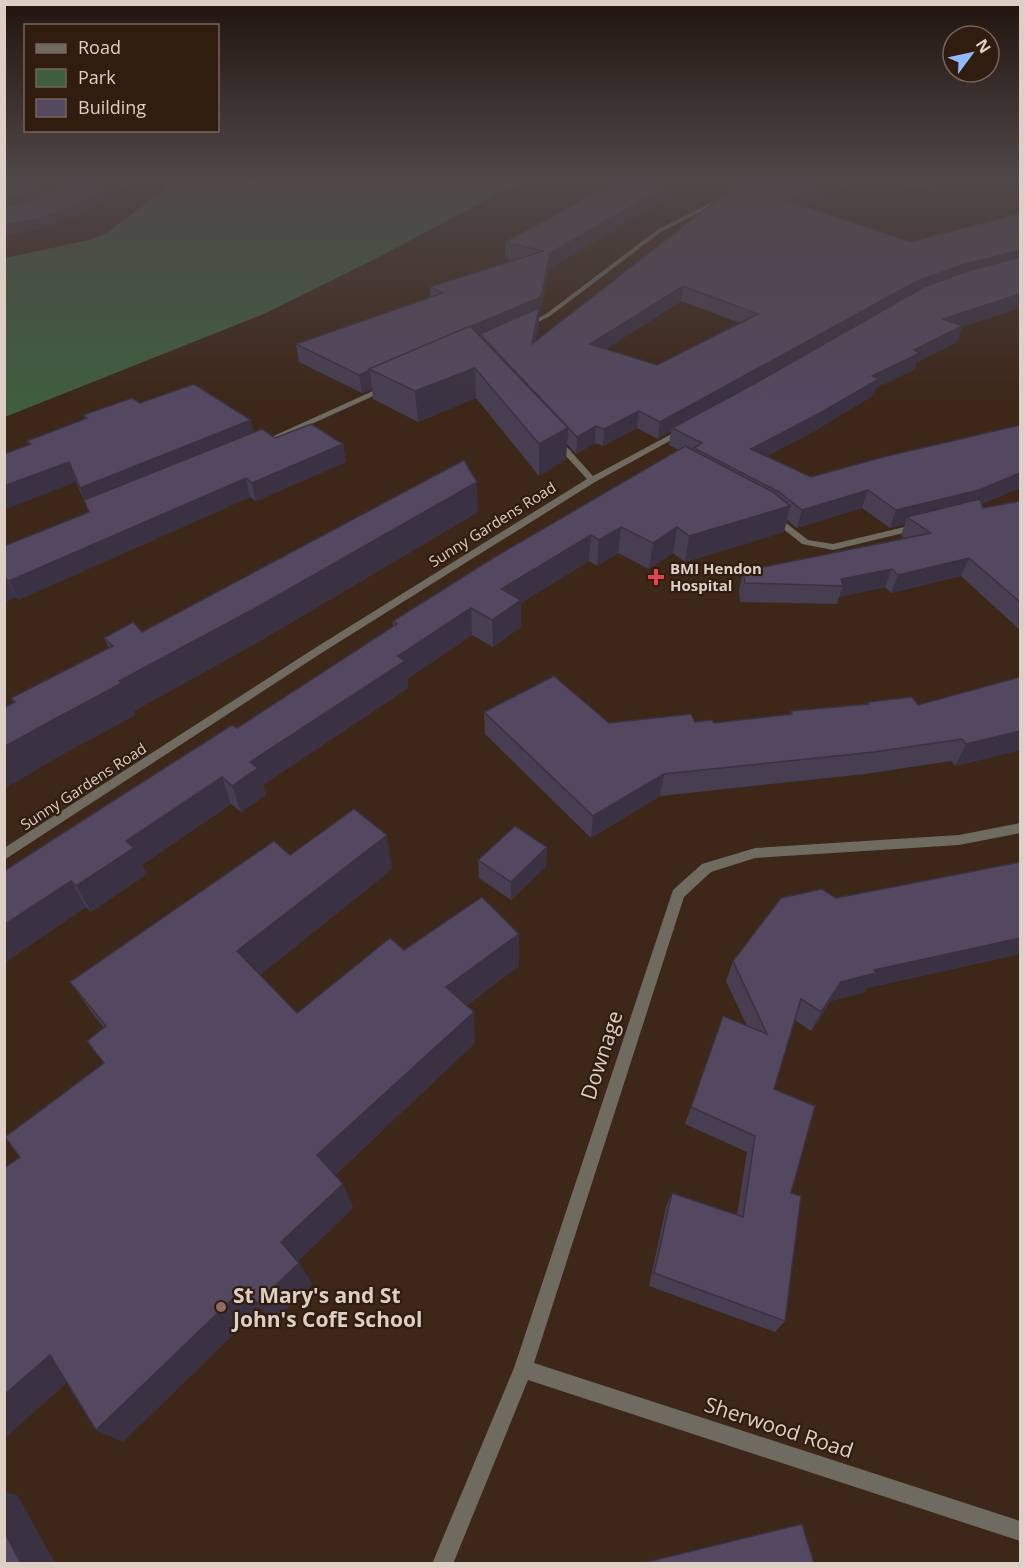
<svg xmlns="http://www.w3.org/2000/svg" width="1025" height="1568" viewBox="0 0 1025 1568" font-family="'Open Sans',sans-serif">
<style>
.green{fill:#3f5d3f}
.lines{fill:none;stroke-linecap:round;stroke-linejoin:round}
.minor{fill:#6f6b60;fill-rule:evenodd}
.wall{fill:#473e52;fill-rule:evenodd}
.shaded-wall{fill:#3a3242}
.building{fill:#53485f;stroke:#3a3242;stroke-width:1.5;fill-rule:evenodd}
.health-dot{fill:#e0444e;stroke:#311d10;stroke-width:2}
.education-dot{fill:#8d6e63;stroke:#311d10;stroke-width:2}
.labels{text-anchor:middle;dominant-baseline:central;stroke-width:4.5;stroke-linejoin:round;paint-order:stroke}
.far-street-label{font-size:15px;fill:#ddcfc6;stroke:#311d10}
.far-poi-label{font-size:15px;font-weight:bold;fill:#ddcfc6;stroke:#311d10;text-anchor:start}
.near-street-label{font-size:21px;fill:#ddcfc6;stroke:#311d10}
.near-poi-label{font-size:21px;font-weight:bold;fill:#ddcfc6;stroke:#311d10;text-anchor:start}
</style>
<rect width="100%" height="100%" fill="#3c2719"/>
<polygon class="green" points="178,180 523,180 379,257 266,313 5,417 5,258 89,240 106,233"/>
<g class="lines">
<g class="minor">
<polygon points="1015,180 1020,180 1020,183"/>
<polygon points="722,197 724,200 661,232 550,316 528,327 523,326 546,314 657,230"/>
<polygon points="384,386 391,388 263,446 256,444"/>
<polygon points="679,430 686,432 595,482 323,652 4,860 4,848 315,648 587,479 552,441 552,437 558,437 593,476"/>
<polygon points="773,513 808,540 833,544 917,524 921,527 920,529 833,550 802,544 770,518 770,514"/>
<polygon points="1020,823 1020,833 959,845 755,858 711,872 684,897 534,1363 1020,1521 1020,1541 528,1380 453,1564 432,1564 514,1368 673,890 702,864 755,848 959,835"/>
</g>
</g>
<g class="wall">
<path d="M864,180L804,206L962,327L957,342L917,362L915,369L876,388L874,395L816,430L767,456L811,477L1020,488L981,504L983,508L1020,501V630L961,576L891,593L885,587L839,597L837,604L740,602L739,590L743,571L905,539L901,535L905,524L890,528L862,508L797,528L787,520L784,532L685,562L673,553L649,569L618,553L597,566L589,561L521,603V627L493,647L472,635L407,679L408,688L263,785L266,795L241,812L231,804L142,865L147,874L91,912L86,907L4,963V871L237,728L393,626V621L679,450L669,445L671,431L658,439L637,428L603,446L595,443L576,454L567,444L566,459L539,476L476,398L418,422L373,399L372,389L362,393L299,362L296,344L430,297V287L514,260L505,258V242L694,184L549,269L540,314L539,315V324L535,341L735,186ZM681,301L740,323L657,365L606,349Z"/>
<polygon points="886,180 945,180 940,194"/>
<polygon points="140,403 275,438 343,444 346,462 256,501 250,497 18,600 16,597 4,602 4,546 89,512 76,482 29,445 27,441 85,419 83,415"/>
<polygon points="478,512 260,641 134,711 135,715 67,752 14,703 11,698 109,648 104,638 142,632"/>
<polygon points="1020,677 1020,750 955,766 951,761 865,774 660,796 591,838 485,734 484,712 609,723 695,722 714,723 790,714 791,711 867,704 868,702 918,705"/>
<polygon points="547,847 546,866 511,900 479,878 478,860"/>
<polygon points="290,855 392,869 260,975 297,1013 404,950 519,966 466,1006 475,1043 335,1175 343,1184 353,1208 298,1261 312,1284 273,1322 261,1307 123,1442 96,1430 67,1382 4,1439 20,1157 104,1063 104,1028 92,1013 70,982"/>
<polygon points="1020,862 1020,954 867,988 865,992 831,1001 811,1031 795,1020 774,1089 791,1193 785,1321 775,1332 649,1286 666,1207 672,1193 737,1215 747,1152 685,1124 723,1016 747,1026 726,981 733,961 836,898"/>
</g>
<g class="shaded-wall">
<polygon points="53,180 56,190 29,204 4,211 4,200"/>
<polygon points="120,180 138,180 79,215 45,228 4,236 4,225"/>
<polygon points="677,180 695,180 694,184 549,269 540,314 539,315 539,324 531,360 480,334 481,341 392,380 550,253"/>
<polygon points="836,180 864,180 785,213 787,200"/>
<polygon points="1020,250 1020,262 675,429 672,428 671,431 658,439 660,422 917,281 962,265"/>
<polygon points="683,286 681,301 589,360 590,344"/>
<polygon points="1020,294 1020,308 962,327 957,342 917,362 915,369 876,388 874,395 816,430 748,466 751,449 914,350 943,319"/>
<polygon points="475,368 476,398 418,422 415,391"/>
<polygon points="370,370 372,389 362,393 359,375"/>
<polygon points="639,411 637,428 603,446 604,429"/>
<polygon points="251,420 255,440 84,500 87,509 80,488"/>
<polygon points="596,426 595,443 576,454 577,437"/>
<polygon points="568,428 566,459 539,476 539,444"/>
<polygon points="343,444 346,462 256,501 252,483"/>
<polygon points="69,462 76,482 4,510 4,486"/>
<polygon points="1020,473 1020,488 972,507 907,517 905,524 890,528 896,510"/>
<polygon points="246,478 250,497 18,600 9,581"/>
<polygon points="477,482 478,512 260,641 134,711 135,715 67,752 4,789 4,747 119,681"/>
<polygon points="868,490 862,508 797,528 802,510"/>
<polygon points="790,506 784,532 685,562 689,536"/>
<polygon points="621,527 618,553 597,566 599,540"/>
<polygon points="677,527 673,553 649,569 653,543"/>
<polygon points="591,535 589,561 521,603 521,627 493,647 492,620 501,589"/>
<polygon points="969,558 961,576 891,593 898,575"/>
<polygon points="892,569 885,587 839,597 843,586 841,579"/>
<polygon points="4,579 6,579 16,597 4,602"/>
<polygon points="471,608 472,635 407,679 408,688 263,785 266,795 241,812 232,786 250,762 398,656"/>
<polygon points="1020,731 1020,750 955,766 966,744"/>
<polygon points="664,774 660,796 591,838 593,816"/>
<polygon points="222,777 231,804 142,865 147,874 91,912 76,886 126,841"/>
<polygon points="387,835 392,869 250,983 237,951"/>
<polygon points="547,847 546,866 511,900 511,882"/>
<polygon points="71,881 86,907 4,963 4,925"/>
<polygon points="519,934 519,966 449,1018 446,987"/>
<polygon points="1020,938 1020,954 867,988 865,992 831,1001 811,1031 821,1012 841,982 874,970"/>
<polygon points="474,1012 475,1043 328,1181 317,1155"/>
<polygon points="343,1184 353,1208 295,1264 281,1242"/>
<polygon points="299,1263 312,1284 273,1322 261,1307 123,1442 96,1430 245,1287"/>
<polygon points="50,1355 79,1371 4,1439 4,1395"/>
<polygon points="4,1492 17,1495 55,1563 21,1563 4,1532"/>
</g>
<g class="building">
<polygon points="53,180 26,194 4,200 4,188"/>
<polygon points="69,180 120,180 76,205 41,218 4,225 4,207 32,200"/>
<polygon points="622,180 677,180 550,253 541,297 369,369 370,370 359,375 296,344 443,293 430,287 543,251 505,242 616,182"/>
<path d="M748,180H836L787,200L911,242L1020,213V250L962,265L917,281L660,422L639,411L604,429L596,426L577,437L480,334L539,308L532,344L735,186ZM683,286L758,314L657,365L590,344Z"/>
<polygon points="1020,257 1020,294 943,319 962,326 914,350 920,353 872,376 879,379 820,413 751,449 811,477 883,457 1020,425 1020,473 979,490 896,510 868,490 802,510 779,492 694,448 702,443 672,428 752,385 924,287 968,271"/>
<polygon points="470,326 568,428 539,444 475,368 415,391 369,369"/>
<polygon points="194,384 251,420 80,488 69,462 4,486 4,454 31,444 27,441 87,418 83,415 132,398 140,403"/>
<polygon points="311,424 343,444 252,483 246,478 9,581 6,579 4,579 4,546 89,512 84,500 262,429 275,438"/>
<polygon points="685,446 773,492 790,506 689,536 677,527 653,543 621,527 599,540 591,535 501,589 521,600 492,620 471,608 398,656 405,661 250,762 258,768 232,786 222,777 126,841 134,848 76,886 71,881 4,925 4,871 119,797 232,725 237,728 397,624 393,621 493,558"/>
<polygon points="464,460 477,482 252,610 119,681 122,683 51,721 4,747 4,708 15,702 11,698 113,646 104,638 133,622 142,632"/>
<polygon points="980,499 983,508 1020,501 1020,602 969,558 898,575 892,569 841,579 843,586 745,583 743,571 931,533 907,517"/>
<polygon points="554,676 609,723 691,714 695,722 712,720 714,723 792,714 791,711 869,704 868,702 912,697 918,705 1020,677 1020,731 966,744 962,739 874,752 664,774 593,816 484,712"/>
<polygon points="354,809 387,835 237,951 297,1013 390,938 404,950 482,897 519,934 446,987 474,1012 317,1155 343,1184 281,1242 299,1263 257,1303 245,1287 96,1430 50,1355 4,1395 4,1168 20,1157 5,1137 104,1063 87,1041 106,1026 70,982 274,841 290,855"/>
<polygon points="515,826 547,847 511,882 478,860"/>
<polygon points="1020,862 1020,938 874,970 876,973 841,982 821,1012 801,999 774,1089 815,1106 791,1193 801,1196 785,1321 654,1273 672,1193 743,1217 755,1136 691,1107 723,1016 767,1034 733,961 781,898 822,889 836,898"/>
<polygon points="802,1524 814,1563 643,1563"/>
<polygon points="4,1532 21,1563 4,1563"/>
</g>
<linearGradient id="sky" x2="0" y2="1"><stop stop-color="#21150e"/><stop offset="0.45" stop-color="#504749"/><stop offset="1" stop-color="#504749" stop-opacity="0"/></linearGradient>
<rect width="1025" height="400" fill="url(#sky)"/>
<path class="health-dot" d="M653 568h6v6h6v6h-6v6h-6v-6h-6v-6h6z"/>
<circle class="education-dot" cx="221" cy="1307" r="6"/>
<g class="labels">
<g class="far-street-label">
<text transform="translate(492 524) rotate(-32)">Sunny Gardens Road</text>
<text transform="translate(83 786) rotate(-33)">Sunny Gardens Road</text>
</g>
<g class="far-poi-label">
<text x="670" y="568">BMI Hendon<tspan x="670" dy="17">Hospital</tspan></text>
</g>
<g class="near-street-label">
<text transform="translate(601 1055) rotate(-72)">Downage</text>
<text transform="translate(779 1427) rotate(18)">Sherwood Road</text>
</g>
<g class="near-poi-label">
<text x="233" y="1295">St Mary's and St<tspan x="233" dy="24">John's CofE School</tspan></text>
</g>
</g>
<rect width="1025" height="1568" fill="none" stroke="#ddcfc6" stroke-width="12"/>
<rect x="24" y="24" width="195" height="108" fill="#311d10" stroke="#766459" stroke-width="1.5"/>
<rect x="36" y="44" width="30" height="9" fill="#6f6b60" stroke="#766459" stroke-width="1.5"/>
<text x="78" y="54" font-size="18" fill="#ddcfc6">Road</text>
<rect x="36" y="69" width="30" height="18" fill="#3f5d3f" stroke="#766459" stroke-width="1.5"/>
<text x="78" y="84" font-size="18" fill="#ddcfc6">Park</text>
<rect x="36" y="99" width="30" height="18" fill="#53485f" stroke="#766459" stroke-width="1.5"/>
<text x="78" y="114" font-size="18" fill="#ddcfc6">Building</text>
<g transform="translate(971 54) rotate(57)"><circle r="28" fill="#311d10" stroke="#766459" stroke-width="1.5"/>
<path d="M0-4.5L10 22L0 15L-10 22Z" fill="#91b8fd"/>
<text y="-9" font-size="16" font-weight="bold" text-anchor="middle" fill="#ddcfc6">N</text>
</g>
</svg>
